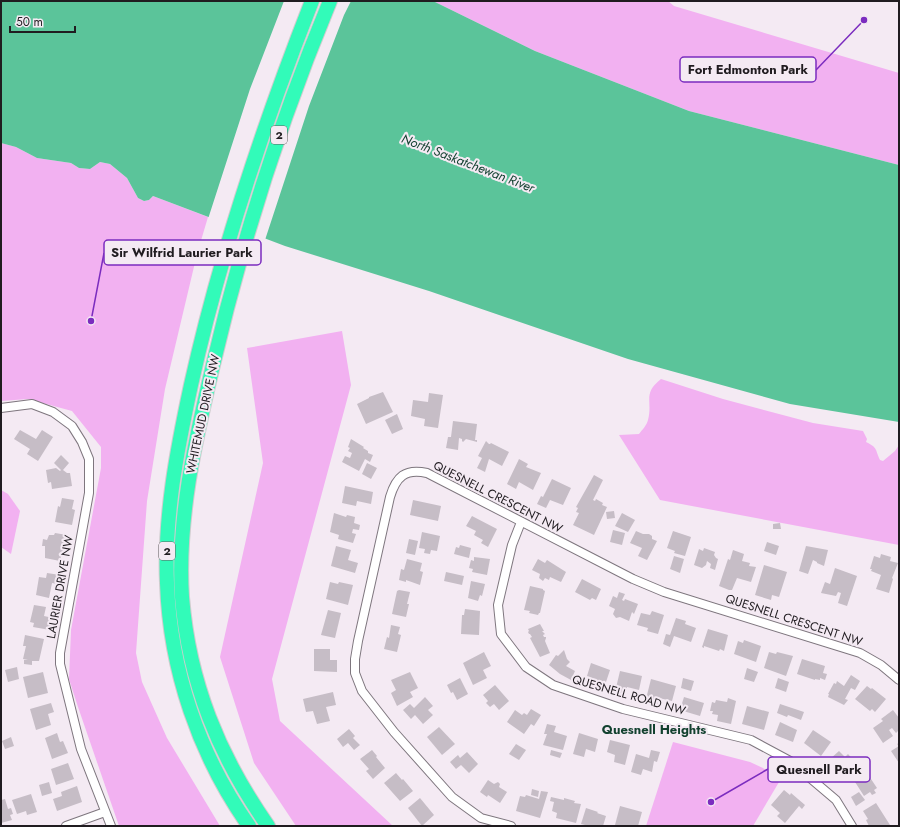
<svg xmlns="http://www.w3.org/2000/svg" width="900" height="827" viewBox="0 0 900 827" font-family="Jost,sans-serif">
<style>
.green{fill:#f2b1f1}
.water{fill:#5bc49a}
.pier{fill:#f4eaf3}
.building{fill:#c6bdc6}
.lines{fill:none;stroke-linecap:round;stroke-linejoin:round}
.minor-casing{stroke:#7e767e;stroke-width:10}
.motorway-casing{stroke:#cecdce;stroke-width:16}
.minor{stroke:#fff;stroke-width:8}
.motorway{stroke:#32fbb9;stroke-width:14}
.labels{text-anchor:middle;dominant-baseline:central;stroke-width:4;stroke-linejoin:round;paint-order:stroke}
.shield{fill:#f4eaf3;stroke:#605a5f;stroke-width:1}
.shield-label{font-size:11px;font-weight:bold;fill:#201c20}
.street-label{font-size:12px;fill:#201c20;stroke:#f4eaf3}
.water-label{font-size:13px;font-style:italic;fill:#113f2e;stroke:#f4eaf3}
.neighbourhood-label{font-size:13px;font-weight:bold;fill:#12412f;stroke:#f4eaf3}
.leader{fill:none;stroke:#7b2cbf;stroke-width:1.5}
.callout-dot{fill:#7b2cbf;stroke:#f4eaf3;stroke-width:1.5}
.callout{fill:#f4eaf3;stroke:#7b2cbf;stroke-width:1.5}
.callout-label{font-size:13px;text-anchor:middle;font-weight:bold;fill:#201c20}
</style>
<rect width="100%" height="100%" fill="#f4eaf3"/>
<g class="green">
<polygon points="433,1 668,1 674,6 899,73 899,165 689,111 535,51"/>
<polygon points="1,143 16,147 37,158 71,163 79,168 90,169 100,162 110,164 127,178 138,198 144,201 149,200 153,196 208,217 197,254 165,389 147,501 136,653 142,682 167,738 220,826 119,826 78,707 69,679 71,630 101,468 101,447 72,411 28,399 1,401"/>
<polygon points="342,331 351,385 272,679 280,721 393,826 296,826 254,763 220,657 263,463 247,348"/>
<path d="M661,379L723,399L813,423L863,431L867,439L866,442C878,448 875,449 880,460L883,461L895,451L899,445V545L660,500L619,435L639,434C642,430 647,425 648,420C653,401 642,394 661,379Z"/>
<polygon points="1,490 8,494 20,511 11,554 1,547"/>
<polygon points="673,742 750,762 782,777 753,826 646,826"/>
</g>
<polygon class="water" points="1,1 433,1 535,51 689,111 899,165 899,422 790,404 628,359 429,291 285,246 153,196 149,200 144,201 138,198 127,178 110,164 100,162 90,169 79,168 71,163 37,158 16,147 1,143"/>
<polygon class="pier" points="284,1 351,1 344,15 309,106 265,240 208,219 250,89"/>
<g class="building">
<polygon points="383,392 393,412 366,424 357,404 369,398 369,397"/>
<polygon points="429,393 443,395 438,428 424,426 425,419 411,416 413,400 428,402"/>
<polygon points="397,414 403,429 392,434 385,420"/>
<polygon points="453,421 477,424 475,440 477,440 477,442 466,439 463,442 462,441 462,439 459,438 458,450 446,448 448,437 451,437"/>
<polygon points="20,430 36,439 42,430 53,437 38,461 27,454 30,449 14,439"/>
<polygon points="351,439 364,447 363,448 368,451 368,453 373,455 370,462 365,459 359,471 342,462 345,456 350,458 352,453 348,451 350,448 348,447"/>
<polygon points="486,441 489,444 490,444 491,443 509,452 502,466 489,459 485,472 477,468 482,458 478,456"/>
<polygon points="61,455 69,463 63,470 67,473 70,473 72,486 52,489 51,482 48,483 46,470 56,468 60,471 61,470 54,463"/>
<polygon points="519,459 528,464 526,467 541,473 533,490 519,482 516,489 507,484"/>
<polygon points="367,463 377,468 371,479 362,474"/>
<polygon points="594,475 603,480 593,500 595,501 596,499 603,503 602,505 607,507 594,535 573,525 579,513 576,512 578,508 576,507"/>
<polygon points="552,479 571,488 563,505 550,500 546,508 537,504 541,496 543,497"/>
<polygon points="345,486 373,492 371,504 357,501 356,506 342,503"/>
<polygon points="62,498 74,500 72,509 75,510 72,525 55,522 58,506 60,507"/>
<polygon points="413,500 441,506 438,521 410,515"/>
<polygon points="614,511 615,518 607,519 606,512"/>
<polygon points="334,513 346,517 347,515 355,517 354,523 360,525 359,530 353,529 352,533 356,534 353,543 338,539 339,535 330,532"/>
<polygon points="622,513 635,520 628,532 615,526"/>
<polygon points="472,516 497,529 488,547 481,543 483,540 474,535 476,531 466,526"/>
<polygon points="780,523 781,529 773,529 773,524"/>
<polygon points="613,530 625,533 622,545 610,542"/>
<polygon points="636,531 643,534 649,534 652,536 652,539 657,541 647,560 638,556 642,548 630,543"/>
<polygon points="673,531 691,537 685,556 674,553 675,551 667,548"/>
<polygon points="422,532 440,536 437,551 431,550 430,554 424,553 425,549 419,548"/>
<polygon points="55,533 67,535 63,554 62,553 60,561 45,558 45,546 42,546 43,539 47,540 49,535 54,535"/>
<polygon points="409,539 418,541 415,555 406,553"/>
<polygon points="767,542 779,546 776,555 764,551"/>
<polygon points="460,545 471,548 469,558 454,554 456,547 459,548"/>
<polygon points="336,546 351,550 348,560 358,563 355,573 331,566"/>
<polygon points="806,546 828,550 824,566 817,563 817,562 813,560 808,574 799,571"/>
<polygon points="704,548 715,552 714,555 716,558 718,559 715,570 710,568 711,564 707,561 706,565 702,568 694,565 699,549 703,551"/>
<polygon points="733,550 744,554 742,561 750,563 749,566 756,567 751,582 737,578 732,590 729,590 719,586 728,559 730,560"/>
<polygon points="881,554 891,557 890,561 898,563 892,578 893,579 889,593 876,589 881,575 871,571 872,569 870,569 874,556 880,558"/>
<polygon points="674,556 684,559 680,573 670,569"/>
<polygon points="474,557 490,559 487,575 472,572 473,569 469,568 471,560 474,561"/>
<polygon points="407,559 422,563 420,571 423,572 420,585 406,580 406,582 399,580 401,569 404,570"/>
<polygon points="538,559 545,563 547,560 566,572 561,582 550,577 549,580 545,578 543,581 539,578 540,574 532,570"/>
<polygon points="764,565 787,572 779,597 772,595 771,600 755,595"/>
<polygon points="835,568 857,576 847,606 838,603 841,593 838,592 836,596 821,593 825,582 830,584"/>
<polygon points="446,572 464,576 462,585 444,581"/>
<polygon points="47,573 60,575 58,584 52,583 49,598 36,595 39,577 46,578"/>
<polygon points="582,579 601,589 596,600 592,598 590,600 575,592"/>
<polygon points="471,581 485,584 482,596 480,595 478,601 468,598"/>
<polygon points="330,582 338,584 339,582 353,585 348,605 326,599"/>
<polygon points="530,586 543,589 543,590 545,591 540,613 539,613 538,615 529,613 530,611 524,610"/>
<polygon points="399,590 410,592 407,604 409,604 406,617 392,614 397,591"/>
<polygon points="619,592 625,594 622,600 624,601 625,599 638,604 634,614 632,612 629,621 620,617 616,618 613,614 615,609 609,606 613,596 617,598"/>
<polygon points="34,605 46,607 44,616 53,618 50,630 33,627 34,623 30,622"/>
<polygon points="465,609 480,611 479,635 461,634 462,615 464,615"/>
<polygon points="328,610 341,613 335,638 321,635"/>
<polygon points="652,611 664,615 658,634 647,631 648,628 637,625 641,613 650,615"/>
<polygon points="676,618 686,621 685,624 696,628 691,642 674,636 670,647 663,644 666,634 670,635"/>
<polygon points="540,624 544,631 542,631 545,634 543,635 544,637 546,637 546,638 545,641 550,653 540,657 530,638 532,637 530,634 529,634 528,632 529,631 528,629"/>
<polygon points="391,625 400,627 398,634 401,635 397,652 384,649 387,637 389,638"/>
<polygon points="708,629 728,635 724,651 720,649 719,651 704,646 704,648 702,647"/>
<polygon points="25,635 44,639 39,661 32,661 32,665 24,664 24,660 28,660 23,659 26,646 23,646"/>
<polygon points="744,640 761,646 756,662 734,654 738,641 743,643"/>
<polygon points="314,649 330,649 330,660 337,660 337,672 314,671"/>
<polygon points="564,650 567,659 570,662 566,666 575,671 571,680 560,674 549,665 556,655 558,656"/>
<polygon points="484,652 491,666 483,670 487,678 473,685 463,663"/>
<polygon points="769,652 776,654 777,652 793,656 786,676 764,668"/>
<polygon points="802,659 825,666 823,673 827,674 825,680 820,678 820,680 815,679 815,680 797,674"/>
<polygon points="591,663 610,670 603,691 593,688 595,679 587,676"/>
<polygon points="17,667 19,679 8,682 5,670"/>
<polygon points="747,668 758,672 754,682 744,679"/>
<polygon points="620,671 642,676 639,690 627,687 625,694 615,692"/>
<polygon points="43,672 48,693 28,698 23,677"/>
<polygon points="410,672 418,688 410,692 413,697 397,706 391,693 396,690 391,680"/>
<polygon points="851,675 860,681 855,690 851,688 845,699 848,700 844,705 828,697 829,694 828,694 834,683 836,684 837,681 844,686"/>
<polygon points="460,678 468,694 457,700 453,692 451,693 447,685"/>
<polygon points="683,678 694,681 691,691 681,688"/>
<polygon points="778,678 789,682 786,692 775,688"/>
<polygon points="651,679 676,686 672,701 659,698 657,706 645,703"/>
<polygon points="495,685 509,701 499,710 494,704 490,707 486,703 488,701 483,695"/>
<polygon points="867,686 871,689 872,688 886,699 875,712 872,709 870,711 855,699"/>
<polygon points="333,692 336,705 326,707 330,721 317,724 313,711 306,712 303,699"/>
<polygon points="425,697 433,706 428,710 433,715 423,724 415,715 411,719 403,710 410,704 414,708"/>
<polygon points="684,697 704,703 700,716 680,710"/>
<polygon points="728,698 736,701 731,724 717,721 718,715 712,714 713,711 710,711 712,702 715,703 716,700 727,702"/>
<polygon points="51,703 54,712 48,714 51,725 36,730 30,709"/>
<polygon points="780,704 804,712 801,720 788,715 787,717 777,713"/>
<polygon points="747,706 769,712 764,730 742,724"/>
<polygon points="531,709 541,715 534,726 531,724 524,734 507,722 515,710 522,715 524,713 527,715"/>
<polygon points="893,710 899,718 899,730 896,733 892,728 889,730 893,736 883,743 873,728 883,721 881,719"/>
<polygon points="780,722 797,730 793,742 775,735"/>
<polygon points="547,724 556,726 554,732 567,736 563,750 543,745 547,734 544,734"/>
<polygon points="439,727 455,744 442,755 427,737"/>
<polygon points="349,729 355,736 353,738 360,745 354,750 348,743 343,747 337,739"/>
<polygon points="813,730 831,742 821,756 804,743"/>
<polygon points="57,733 60,742 63,741 68,753 52,759 45,738"/>
<polygon points="579,733 598,739 595,752 586,749 584,757 573,754"/>
<polygon points="11,737 14,746 5,749 2,741"/>
<polygon points="610,740 630,745 625,765 614,762 615,755 607,752"/>
<polygon points="899,743 899,763 891,751 899,746 897,744"/>
<polygon points="516,744 526,750 519,760 509,754"/>
<polygon points="372,750 377,756 376,757 385,768 373,779 366,771 369,769 360,759"/>
<polygon points="551,750 562,753 560,758 550,755"/>
<polygon points="651,750 660,752 657,762 654,761 652,772 643,769 641,775 631,772 636,754 649,758"/>
<polygon points="839,751 845,757 848,754 856,763 841,778 831,767 833,766 829,762 831,760 830,759"/>
<polygon points="467,752 478,764 469,773 461,765 456,769 450,762 458,755 460,758"/>
<polygon points="68,763 74,779 56,785 51,769"/>
<polygon points="396,773 402,780 403,779 413,791 400,801 384,783"/>
<polygon points="867,773 877,788 874,790 876,793 872,795 870,792 864,796 855,782 857,781 856,780"/>
<polygon points="488,780 494,784 498,782 500,784 499,787 507,792 500,803 488,795 487,797 480,792"/>
<polygon points="49,782 52,793 42,796 39,785"/>
<polygon points="77,786 82,802 57,811 53,799 62,796 61,792"/>
<polygon points="532,789 539,791 538,797 531,795"/>
<polygon points="784,790 790,795 791,793 805,805 802,809 799,806 785,823 777,816 780,813 771,805"/>
<polygon points="541,791 548,792 540,818 516,811 520,796 525,797 526,795 539,799"/>
<polygon points="859,792 865,800 856,806 851,797"/>
<polygon points="31,794 37,812 27,815 26,811 17,814 12,800"/>
<polygon points="551,797 564,800 564,798 575,801 574,803 581,804 576,823 556,818 557,813 552,811 554,802 550,801"/>
<polygon points="420,798 434,815 422,826 408,808"/>
<polygon points="5,799 8,809 11,808 13,814 10,815 12,820 1,823 1,800"/>
<polygon points="876,803 890,825 889,826 869,826 866,820 868,819 863,811"/>
<polygon points="620,806 642,812 638,826 617,826 615,825"/>
<polygon points="586,808 598,812 597,813 606,816 603,826 589,826 581,824"/>
</g>
<g class="lines">
<defs>
<g id="minor">
<polyline points="1,408 32,404 53,412 72,426 82,442 89,459 89,493 60,653 60,664 81,749 111,826"/>
<polyline points="521,522 512,545 498,605 501,634 526,667 553,685 623,709 751,740 790,761 836,800 852,826"/>
<polyline points="66,826 105,812"/>
<path d="M511,826L481,818L452,797L394,732L362,691L355,673V659L358,641L390,497C396,477 405,468 427,473L633,579L664,592L860,653L881,665L899,680"/>
</g>
<g id="motorway">
<path d="M249,826C199,755 170,670 167,583C164,517 177,450 191,385C220,254 263,126 312,1"/>
<path d="M268,826C219,756 189,683 182,597C177,519 195,441 213,365C242,241 281,119 330,1"/>
</g>
</defs>
<use href="#minor" class="minor-casing"/>
<use href="#motorway" class="motorway-casing"/>
<use href="#minor" class="minor"/>
<use href="#motorway" class="motorway"/>
</g>
<g class="labels">
<g class="shield">
<rect x="271" y="126" width="16" height="18" rx="3"/>
<rect x="159" y="542" width="16" height="18" rx="3"/>
</g>
<g class="shield-label">
<text x="279" y="135">2</text>
<text x="167" y="551">2</text>
</g>
<g class="street-label">
<text transform="translate(203 414) rotate(-78)">WHITEMUD DRIVE NW</text>
<text transform="translate(498 497) rotate(27)">QUESNELL CRESCENT NW</text>
<text transform="translate(60 587) rotate(-80)">LAURIER DRIVE NW</text>
<text transform="translate(794 620) rotate(18)">QUESNELL CRESCENT NW</text>
<text transform="translate(629 695) rotate(16)">QUESNELL ROAD NW</text>
</g>
<g class="water-label">
<text transform="translate(468 163) rotate(21)">North Saskatchewan River</text>
</g>
<g class="neighbourhood-label">
<text x="654" y="729">Quesnell Heights</text>
</g>
</g>
<path class="leader" d="M864 20L816 70M91 321L104 253M711 802L768 769"/>
<g class="callout-dot">
<circle cx="864" cy="20" r="4"/>
<circle cx="91" cy="321" r="4"/>
<circle cx="711" cy="802" r="4"/>
</g>
<g class="callout">
<rect x="680" y="57" width="136" height="25" rx="4"/>
<rect x="104" y="240" width="157" height="25" rx="4"/>
<rect x="768" y="757" width="102" height="25" rx="4"/>
</g>
<g class="callout-label">
<text x="748" y="74">Fort Edmonton Park</text>
<text x="182" y="257">Sir Wilfrid Laurier Park</text>
<text x="819" y="774">Quesnell Park</text>
</g>
<rect width="900" height="827" fill="none" stroke="#201c20" stroke-width="4"/>
<path d="M10 26v6h65v-6" fill="none" stroke="#201c20" stroke-width="2"/>
<text x="16" y="26" font-size="12" fill="#201c20" stroke="#f4eaf3" stroke-width="3" paint-order="stroke">50 m</text>
</svg>
